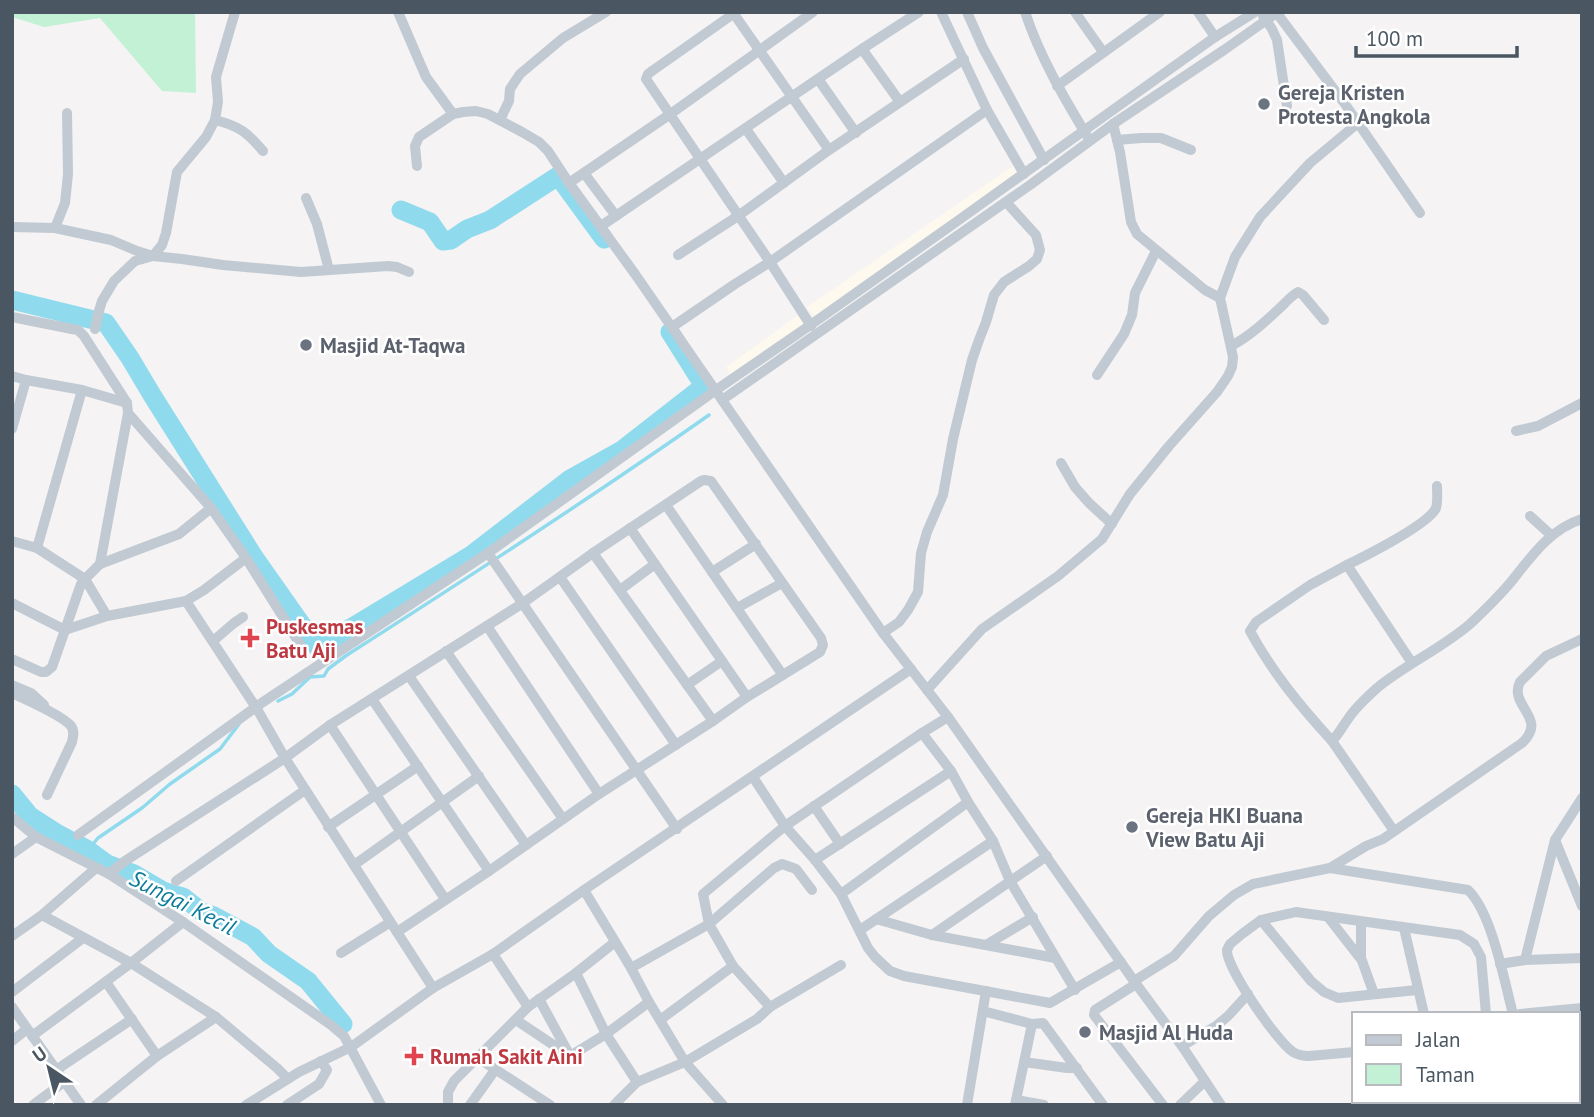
<svg xmlns="http://www.w3.org/2000/svg" width="1594" height="1117" viewBox="0 0 1594 1117" font-family="'PT Sans',sans-serif">
<style>
.commercial{fill:#fdf9ef}
.green{fill:#c3f1d5}
.lines{fill:none;stroke-linecap:round;stroke-linejoin:round}
.stream{stroke:#90daee;stroke-width:3.5}
.river{stroke:#90daee;stroke-width:19}
.minor{stroke:#c1cad2;stroke-width:10}
.worship-dot{fill:#6b7280;stroke:#fff;stroke-width:2.5}
.health-dot{fill:#e0444e;stroke:#fff;stroke-width:2.5}
.labels{text-anchor:middle;dominant-baseline:central;stroke-width:5;stroke-linejoin:round;paint-order:stroke}
.worship-label{font-size:21px;font-weight:bold;fill:#5b616d;stroke:#fff;text-anchor:start}
.health-label{font-size:21px;font-weight:bold;fill:#be3a42;stroke:#fff;text-anchor:start}
.water-label{font-size:23px;font-style:italic;fill:#0c7c9b;stroke:#fff}
</style>
<rect width="100%" height="100%" fill="#f5f3f3"/>
<g class="commercial">
<polygon points="1013,166 1019,176 815,319 807,307"/>
<polygon points="801,313 807,324 732,378 726,367"/>
</g>
<polygon class="green" points="12,12 195,12 196,93 162,91 100,18 44,27 12,17"/>
<g class="lines">
<g class="stream">
<path d="M278,701L292,694L310,677L324,676L328,669L347,655C469,577 591,498 709,415"/>
<polyline points="88,850 98,838 142,808 170,784 220,749 239,724"/>
</g>
<g class="river">
<polyline points="401,210 430,222 443,241 451,240 467,229 490,220 558,176 604,239"/>
<polyline points="12,300 106,323 130,358 152,395 254,557 318,648 470,556 570,479 622,450 704,386 670,332"/>
<polyline points="12,794 30,816 58,834 88,850 107,864 134,874 163,891 183,897 202,912 214,916 253,937 269,954 308,981 343,1024"/>
</g>
<g class="minor">
<polyline points="398,12 426,77 453,114"/>
<polyline points="736,12 652,71 648,74 646,79 770,262 811,326"/>
<polyline points="941,12 987,110 1024,174"/>
<polyline points="967,12 983,48 1044,160"/>
<path d="M1025,12C1040,57 1063,96 1087,136"/>
<polyline points="1075,12 1103,52"/>
<polyline points="1198,12 1215,37"/>
<polyline points="1276,12 1345,104 1420,213"/>
<polyline points="734,14 829,150"/>
<polyline points="1263,16 1272,29 1277,40 1287,106"/>
<polyline points="862,49 900,102"/>
<polyline points="818,79 856,133"/>
<polyline points="1057,86 1160,12"/>
<path d="M215,120C239,126 247,132 263,151"/>
<polyline points="500,120 509,101 510,89 520,74 563,38 606,12"/>
<polyline points="1113,124 1120,152 1131,222 1137,234 1205,290 1220,298"/>
<polyline points="746,129 784,183"/>
<polyline points="1117,140 1141,138 1161,138 1191,150"/>
<polyline points="417,166 415,146 419,137 453,114 463,112 476,111 488,114 522,132 539,142 548,151 569,183 635,274 883,633 948,717 1134,981 1182,1046 1221,1105"/>
<polyline points="584,173 616,216"/>
<polyline points="569,183 669,115 813,12"/>
<polyline points="306,198 317,224 329,270"/>
<polyline points="601,226 862,49 919,12"/>
<polyline points="12,227 55,228 111,240 137,251 153,256 182,259 223,265 301,272 388,266 397,267 409,272"/>
<polyline points="55,228 65,203 68,174 67,113"/>
<polyline points="678,255 738,216 829,150 964,59"/>
<polyline points="12,317 72,329 78,330 84,336 127,403 128,413 211,508 246,558 303,649"/>
<polyline points="672,327 735,284 770,262 987,110"/>
<polyline points="95,329 98,314 102,301 114,281 135,261 153,256 162,245 166,233 177,172 206,137 215,120 218,102 216,77 235,12"/>
<path d="M1231,346C1249,337 1266,321 1281,307C1286,302 1291,296 1298,292L1303,295L1324,320"/>
<polyline points="1097,375 1124,334 1132,315 1135,293 1156,251"/>
<polyline points="12,376 26,380 82,390 127,403"/>
<polyline points="722,400 1030,185 1113,124 1224,50 1278,12"/>
<polyline points="12,429 26,380"/>
<polyline points="1516,431 1538,426 1582,403"/>
<polyline points="1061,463 1075,487 1089,503 1112,524"/>
<polyline points="666,505 782,674"/>
<polyline points="1530,516 1551,535"/>
<polyline points="630,528 747,697"/>
<polyline points="12,541 37,548 85,579 100,564 128,413"/>
<polyline points="37,548 82,390"/>
<polyline points="488,553 677,829"/>
<polyline points="593,553 713,721"/>
<polyline points="100,564 179,534 211,508"/>
<path d="M1347,565C1365,556 1428,525 1436,508C1438,502 1437,493 1437,486"/>
<polyline points="712,572 756,544"/>
<polyline points="560,577 676,745"/>
<polyline points="85,579 107,616"/>
<polyline points="620,590 655,564"/>
<polyline points="186,601 257,709 285,758 433,988"/>
<polyline points="12,603 65,630 81,584 85,579"/>
<polyline points="737,608 782,583"/>
<polyline points="487,626 599,794"/>
<polyline points="883,633 899,622 908,610 918,592 921,553 927,532 943,495 953,439 972,360 979,340 986,322 994,295 1004,282 1029,266 1037,259 1040,250 1036,235 1006,202"/>
<polyline points="213,641 234,623 243,617"/>
<polyline points="446,651 563,819"/>
<polyline points="12,659 41,672 46,672 52,667 65,630 107,616 186,601 204,590 246,558"/>
<polyline points="409,676 526,845"/>
<polyline points="12,685 31,693 44,705"/>
<polyline points="687,685 722,661"/>
<polyline points="927,690 982,629 1058,576 1102,539 1130,494 1169,446 1217,392 1228,376 1232,367 1233,357 1220,298 1235,257 1260,217 1310,163 1358,123"/>
<path d="M12,693C26,700 62,715 71,726C75,731 73,736 72,742L47,795"/>
<polyline points="372,699 489,871"/>
<polyline points="330,725 445,899"/>
<polyline points="922,733 951,771 968,802 993,841 1010,881 1075,990"/>
<path d="M1332,741C1301,707 1272,672 1250,631L1256,622L1310,585L1347,565L1412,663"/>
<polyline points="753,777 785,826 815,860 841,894 868,948 875,957 890,971 904,976 1050,1003 1121,962"/>
<polyline points="814,806 840,844"/>
<polyline points="12,817 36,837 109,874 183,922 331,1025 344,1036 381,1105"/>
<polyline points="328,827 418,766"/>
<path d="M1394,831L1332,741C1339,734 1342,727 1348,719C1355,708 1367,697 1377,688C1406,664 1441,649 1470,624C1484,611 1499,596 1511,582C1531,557 1550,529 1582,519"/>
<polyline points="78,835 263,702 488,553 716,390 809,326 956,222 1215,37 1255,12"/>
<polyline points="1555,840 1582,906"/>
<polyline points="12,854 36,837"/>
<polyline points="815,860 951,771"/>
<polyline points="354,865 479,776"/>
<path d="M1330,868L1468,890C1492,913 1504,980 1513,1014"/>
<polyline points="109,874 125,861 285,758 330,725 523,603 593,553 701,481 704,480 711,481 821,638 823,645 820,652 747,697 713,721 599,794 489,871 397,932"/>
<polyline points="176,881 305,790"/>
<polyline points="584,890 631,968 649,1002 685,1062 723,1105"/>
<polyline points="841,894 968,802"/>
<polyline points="42,915 131,963 216,1017 277,1068 288,1079"/>
<polyline points="1328,917 1360,958"/>
<polyline points="876,919 932,935 1055,958"/>
<polyline points="1261,920 1311,981 1324,992 1338,998 1417,990"/>
<polyline points="1361,922 1361,958 1374,994"/>
<polyline points="1404,928 1424,1014"/>
<polyline points="860,930 993,841"/>
<polyline points="932,935 1047,856"/>
<polyline points="12,936 42,915 96,868"/>
<polyline points="986,945 1033,917"/>
<polyline points="341,953 389,923"/>
<polyline points="493,954 528,1007"/>
<polyline points="1525,960 1555,840 1582,798"/>
<polyline points="1500,964 1525,960 1582,958"/>
<polyline points="631,968 709,924 774,868 782,864 796,869 812,890"/>
<polyline points="576,973 606,1034 637,1082"/>
<path d="M1134,981L1174,956L1209,916L1234,895L1253,884L1330,868L1366,846L1383,839L1522,743C1549,718 1508,706 1520,682L1546,656L1582,639"/>
<polyline points="106,982 157,1056"/>
<polyline points="1136,984 1095,1010 1094,1015 1163,1105"/>
<polyline points="12,992 83,938"/>
<polyline points="539,999 569,1054"/>
<polyline points="12,1007 81,1105"/>
<polyline points="770,1007 841,965"/>
<polyline points="983,1011 1032,1024 1043,1023 1103,1105"/>
<polyline points="1520,1014 1582,1008"/>
<polyline points="516,1020 570,1056"/>
<polyline points="660,1020 733,966"/>
<polyline points="32,1036 131,963 183,922"/>
<polyline points="12,1041 27,1029"/>
<polyline points="1182,1046 1216,1026 1228,1016 1248,994"/>
<path d="M1354,1052L1309,1056C1303,1056 1298,1055 1293,1052C1277,1042 1226,967 1227,950L1230,944L1242,934L1261,920L1296,912L1460,935L1474,944L1481,957L1486,1014"/>
<polyline points="570,1056 606,1034 649,1002"/>
<polyline points="478,1058 550,1105"/>
<polyline points="1578,1060 1582,1059"/>
<polyline points="1024,1062 1067,1068 1077,1068"/>
<polyline points="56,1070 132,1019"/>
<polyline points="1578,1090 1582,1090"/>
<polyline points="1016,1100 1044,1105"/>
<polyline points="33,1105 64,1082"/>
<polyline points="96,1105 157,1056 216,1017"/>
<polyline points="246,1105 299,1072 351,1047 433,988 493,954 584,890 911,669"/>
<polyline points="287,1105 319,1084 327,1070 321,1061"/>
<polyline points="448,1105 448,1092 454,1081 528,1007 576,973 615,942"/>
<polyline points="470,1105 495,1070"/>
<polyline points="614,1105 637,1082 685,1062 757,1019 770,1007 733,966 709,924 703,894 785,826 922,733 948,717"/>
<polyline points="967,1105 986,991"/>
<polyline points="1015,1105 1032,1024"/>
<polyline points="1180,1105 1205,1081"/>
<polyline points="1448,1105 1450,1101"/>
</g>
</g>
<g class="worship-dot">
<circle cx="1264" cy="104" r="7"/>
<circle cx="306" cy="345" r="7"/>
<circle cx="1132" cy="827" r="7"/>
<circle cx="1085" cy="1032" r="7"/>
</g>
<g class="health-dot">
<path d="M246.5 627.5h7v7h7v7h-7v7h-7v-7h-7v-7h7z"/>
<path d="M410.5 1045.5h7v7h7v7h-7v7h-7v-7h-7v-7h7z"/>
</g>
<g class="labels">
<g class="worship-label">
<text x="1278" y="92">Gereja Kristen<tspan x="1278" dy="24">Protesta Angkola</tspan></text>
<text x="320" y="345">Masjid At-Taqwa</text>
<text x="1146" y="815">Gereja HKI Buana<tspan x="1146" dy="24">View Batu Aji</tspan></text>
<text x="1099" y="1032">Masjid Al Huda</text>
</g>
<g class="health-label">
<text x="266" y="626">Puskesmas<tspan x="266" dy="24">Batu Aji</tspan></text>
<text x="430" y="1056">Rumah Sakit Aini</text>
</g>
<g class="water-label">
<text transform="translate(183 902) rotate(27)">Sungai Kecil</text>
</g>
</g>
<rect width="1594" height="1117" fill="none" stroke="#4a5661" stroke-width="28"/>
<rect x="1352" y="1012" width="228" height="91" fill="#ffffff" stroke="#b7bbc0" stroke-width="2"/>
<rect x="1366" y="1035" width="35" height="10" fill="#c1cad2" stroke="#b7bbc0" stroke-width="2"/>
<text x="1416" y="1047" font-size="21" fill="#4a5661">Jalan</text>
<rect x="1366" y="1064" width="35" height="21" fill="#c3f1d5" stroke="#b7bbc0" stroke-width="2"/>
<text x="1416" y="1082" font-size="21" fill="#4a5661">Taman</text>
<g transform="translate(49 1068) rotate(325)" stroke="#ffffff" stroke-width="5" paint-order="stroke">
<path d="M0-5L12 26L0 18L-12 26Z" fill="#4a5661"/>
<text y="-10" font-size="19" font-weight="bold" text-anchor="middle" fill="#4a5661">U</text>
</g>
<path d="M1356 46v10h161v-10" fill="none" stroke="#4a5661" stroke-width="3.5"/>
<text x="1366" y="46" font-size="21" fill="#4a5661" stroke="#ffffff" stroke-width="5" paint-order="stroke">100 m</text>
</svg>
